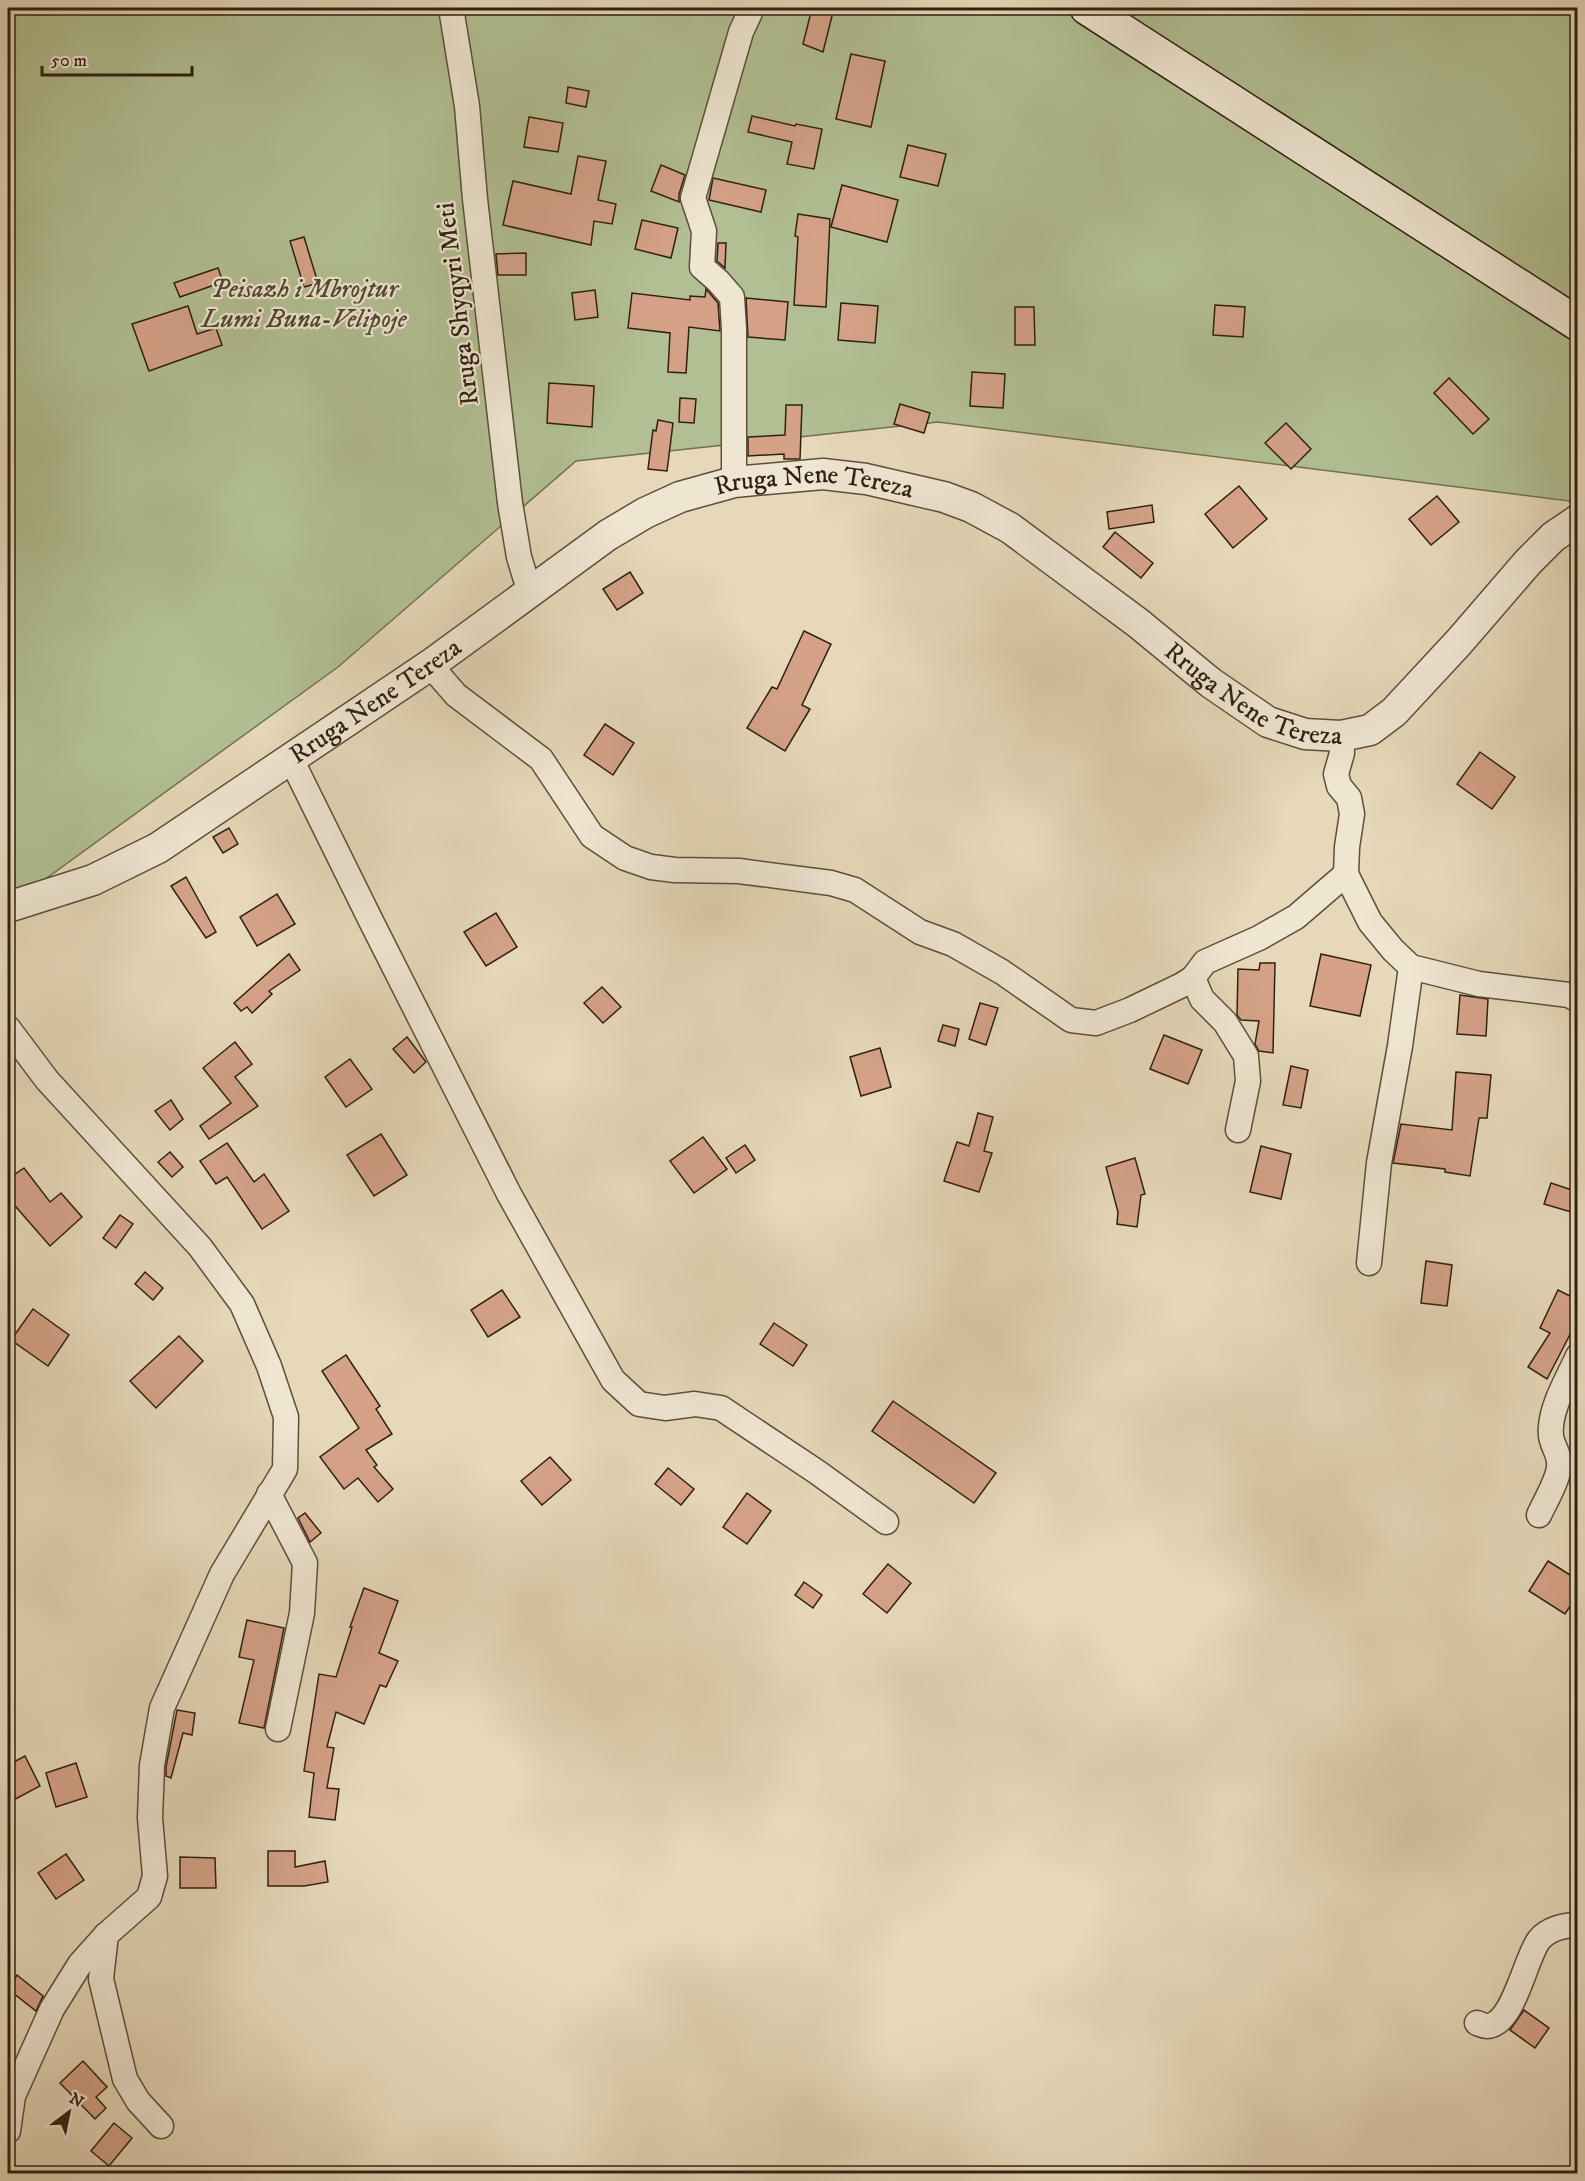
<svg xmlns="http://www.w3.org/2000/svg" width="1585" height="2181" viewBox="0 0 1585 2181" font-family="'IM FELL DW Pica',serif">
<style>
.green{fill:#b1bf92;stroke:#707052;stroke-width:1.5}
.building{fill:#d5a288;stroke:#302012;stroke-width:1.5}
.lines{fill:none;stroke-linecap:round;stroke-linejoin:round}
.minor-casing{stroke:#5e4e3c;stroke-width:27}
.tertiary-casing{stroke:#5e4e3c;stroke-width:33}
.secondary-casing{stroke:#302012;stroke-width:36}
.minor{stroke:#efe6d2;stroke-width:24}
.tertiary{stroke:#efe6d2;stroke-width:30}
.secondary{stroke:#efe6d2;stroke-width:33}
.labels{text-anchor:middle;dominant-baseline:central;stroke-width:4.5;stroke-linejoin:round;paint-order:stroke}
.park-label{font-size:26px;font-style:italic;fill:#504832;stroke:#efe6d2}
.street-label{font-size:26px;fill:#302012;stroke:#efe6d2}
</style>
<rect width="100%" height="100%" fill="#e6d8b9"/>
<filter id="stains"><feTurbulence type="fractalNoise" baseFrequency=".00333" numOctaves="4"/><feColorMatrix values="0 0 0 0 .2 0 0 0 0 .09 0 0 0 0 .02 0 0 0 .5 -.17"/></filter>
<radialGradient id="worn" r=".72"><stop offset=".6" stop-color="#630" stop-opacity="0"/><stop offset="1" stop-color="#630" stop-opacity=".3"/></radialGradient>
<polygon class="green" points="8,8 1577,8 1577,502 938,422 576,461 338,667 8,906"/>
<g class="building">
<polygon points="812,8 834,8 823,52 803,44"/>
<polygon points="851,54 885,61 871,127 836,119"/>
<polygon points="568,87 589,91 586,107 566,103"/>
<polygon points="752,116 795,126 796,124 822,129 814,169 787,164 792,142 748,132"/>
<polygon points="529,117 563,123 558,152 524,147"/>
<polygon points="908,145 946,154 938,186 900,177"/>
<polygon points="578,156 606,161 598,200 616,204 612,224 594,221 591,245 503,225 513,181 571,194"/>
<polygon points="661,165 685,175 679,194 679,202 651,191"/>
<polygon points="713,178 766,190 761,212 709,200"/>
<polygon points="842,185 898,200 887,242 831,227"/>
<polygon points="798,214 830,219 826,307 794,305 798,237 795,236"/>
<polygon points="642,220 678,228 671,258 635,249"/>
<polygon points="304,237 318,283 304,287 290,241"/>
<polygon points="718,243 726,243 725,268 717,261"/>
<polygon points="526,253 526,275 498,275 496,254"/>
<polygon points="218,268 223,282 180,297 174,283"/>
<polygon points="706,289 718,303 720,331 689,327 686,373 668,372 670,333 628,328 632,293 690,300 690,296 705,297"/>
<polygon points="595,290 598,317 575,320 572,293"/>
<polygon points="746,298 788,302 785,340 748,337"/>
<polygon points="841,303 878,306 875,343 838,340"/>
<polygon points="1215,305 1245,307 1243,337 1213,335"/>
<polygon points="188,306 197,334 216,328 222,345 149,371 132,324"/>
<polygon points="1015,307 1034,307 1035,345 1015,345"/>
<polygon points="972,372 1005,374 1003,408 970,406"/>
<polygon points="1449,378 1489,419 1473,434 1434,393"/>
<polygon points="549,383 594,386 592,427 547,423"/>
<polygon points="680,398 696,399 694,423 679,422"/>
<polygon points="900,404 930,413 924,433 894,424"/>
<polygon points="786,405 802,405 800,459 784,459 784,454 748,456 748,437 785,435"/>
<polygon points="658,420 673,423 667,471 648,469 653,430 656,431"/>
<polygon points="1286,423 1311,449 1291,469 1265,443"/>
<polygon points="1239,486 1267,519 1233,548 1205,514"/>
<polygon points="1437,496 1459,522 1431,545 1409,519"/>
<polygon points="1152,505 1154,522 1109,529 1107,512"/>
<polygon points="1115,532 1153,563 1141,578 1103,547"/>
<polygon points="630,572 643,593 617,610 603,589"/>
<polygon points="804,631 831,644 802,705 810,709 785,751 747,728 772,687 777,689"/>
<polygon points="605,724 634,743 613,775 584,755"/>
<polygon points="1480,752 1515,777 1492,809 1457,784"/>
<polygon points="229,828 238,844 223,853 213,837"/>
<polygon points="186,877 216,932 206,938 171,886"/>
<polygon points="277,894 295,924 257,946 240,917"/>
<polygon points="496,913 517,947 486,966 464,932"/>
<polygon points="289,954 300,970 269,991 272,994 252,1013 247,1007 241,1011 234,1003"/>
<polygon points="1321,954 1371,965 1360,1016 1310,1006"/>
<polygon points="1260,963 1275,963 1273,1053 1259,1051 1255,1044 1259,1021 1241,1020 1237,1015 1238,969 1259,970"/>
<polygon points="602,987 621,1007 603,1023 584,1003"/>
<polygon points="1460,995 1488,999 1486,1036 1457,1034"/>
<polygon points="980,1003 998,1008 986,1045 969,1039"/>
<polygon points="943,1025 959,1029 955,1046 938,1041"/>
<polygon points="1164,1035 1202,1050 1188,1084 1150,1069"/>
<polygon points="407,1037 426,1062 414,1073 393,1049"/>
<polygon points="235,1042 252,1064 235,1077 258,1106 209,1139 200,1126 231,1103 203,1068"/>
<polygon points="880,1048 891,1087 861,1096 850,1057"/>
<polygon points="350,1059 372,1089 346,1107 325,1077"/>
<polygon points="1291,1066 1308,1070 1301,1108 1283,1105"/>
<polygon points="1456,1072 1491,1075 1487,1118 1479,1118 1470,1176 1445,1172 1445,1169 1393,1163 1401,1124 1452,1130"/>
<polygon points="171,1100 183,1119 170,1130 155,1111"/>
<polygon points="978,1113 993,1117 984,1151 992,1153 979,1192 944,1181 957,1142 969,1146"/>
<polygon points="381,1134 407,1175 374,1196 347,1155"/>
<polygon points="703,1137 727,1169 694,1193 670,1161"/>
<polygon points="227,1143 254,1182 264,1174 289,1211 262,1229 227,1177 216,1184 200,1161"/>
<polygon points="745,1145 755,1160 736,1173 726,1158"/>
<polygon points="1261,1146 1291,1154 1281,1199 1250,1192"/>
<polygon points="170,1152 183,1167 172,1177 158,1162"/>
<polygon points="1135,1158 1145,1194 1141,1195 1137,1227 1117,1224 1118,1212 1106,1167"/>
<polygon points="24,1168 50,1202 61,1193 82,1217 50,1246 16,1207 14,1208 8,1200 8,1179"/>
<polygon points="1551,1183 1578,1192 1578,1214 1544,1204"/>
<polygon points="120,1215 133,1224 116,1248 103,1238"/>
<polygon points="1426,1261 1452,1265 1447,1306 1421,1303"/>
<polygon points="145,1272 163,1288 153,1300 135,1284"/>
<polygon points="502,1290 520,1317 488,1337 471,1310"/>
<polygon points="1558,1290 1578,1300 1578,1319 1547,1379 1528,1367 1550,1333 1540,1328"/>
<polygon points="33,1309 69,1335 48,1366 11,1340"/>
<polygon points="774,1323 807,1345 793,1366 760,1344"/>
<polygon points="179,1336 203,1361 156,1408 130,1381"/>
<polygon points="346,1355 380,1406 376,1409 392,1434 366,1450 377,1465 374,1467 393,1489 378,1502 358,1478 344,1489 320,1457 359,1428 322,1371"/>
<polygon points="893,1401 996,1473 974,1503 872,1431"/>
<polygon points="550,1457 571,1480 542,1505 521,1481"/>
<polygon points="668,1468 694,1489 681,1505 655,1484"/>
<polygon points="747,1493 771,1511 747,1544 723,1527"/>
<polygon points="305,1513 321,1533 310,1542 298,1518"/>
<polygon points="1548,1561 1578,1580 1578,1594 1565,1614 1529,1591"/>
<polygon points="888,1564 911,1583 887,1613 863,1594"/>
<polygon points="804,1582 822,1595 813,1608 795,1595"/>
<polygon points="364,1588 398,1601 379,1653 398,1661 386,1687 380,1685 364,1724 336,1712 327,1747 334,1748 327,1788 339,1789 335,1820 309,1817 314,1773 304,1771 319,1674 336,1677 352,1627 350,1627"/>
<polygon points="247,1620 284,1628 264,1728 239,1723 254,1660 239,1657"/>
<polygon points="177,1710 195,1713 192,1735 183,1733 171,1778 166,1776 166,1767"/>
<polygon points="25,1756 40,1786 8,1803 8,1765"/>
<polygon points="76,1763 87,1797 56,1807 46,1773"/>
<polygon points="268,1851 295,1851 295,1867 325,1861 328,1882 304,1886 268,1886"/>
<polygon points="66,1854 84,1880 56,1899 38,1873"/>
<polygon points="180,1857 215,1858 216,1888 180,1888"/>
<polygon points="17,1975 43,1996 36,2011 8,1989"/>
<polygon points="1524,2010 1549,2028 1535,2048 1510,2030"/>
<polygon points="83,2061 107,2087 96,2097 106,2108 95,2119 60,2083"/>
<polygon points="114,2123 132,2138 109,2166 91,2151"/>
</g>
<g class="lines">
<defs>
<g id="minor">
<polyline points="451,8 467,106 475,199 510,503 519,557 530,593"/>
<polyline points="734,482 734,329 732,297 718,281 702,267 704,231 693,198 741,32 752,8"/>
<polyline points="430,665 456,695 541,759 592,836 625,858 651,867 675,870 739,871 831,883 855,890 920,932 953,944 1002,972 1071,1020 1096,1023 1130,1010 1182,985 1193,978"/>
<polyline points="1341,736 1342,753 1336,774 1339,786 1349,798 1352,814 1347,847 1346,874 1370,922 1393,950 1411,967 1479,984 1569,995 1578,1000"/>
<polyline points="291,759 372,923 509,1194 613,1380 639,1404 665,1408 695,1404 721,1408 817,1472 886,1522"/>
<polyline points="8,1028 47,1080 200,1247 242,1304 269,1366 286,1417 285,1469 222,1574 162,1708 152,1765 150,1818 155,1876 149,1897 106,1935 80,1964 52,2009 13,2096 8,2131"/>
<polyline points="1238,1130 1248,1081 1246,1056 1225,1022 1202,999 1193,978 1205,962 1259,938 1296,917 1346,874"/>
<polyline points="1369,1263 1379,1163 1400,1046 1411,967"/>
<polyline points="269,1494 305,1563 302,1613 278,1729"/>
<path d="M1539,1515C1545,1502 1561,1475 1559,1462C1558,1449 1549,1444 1551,1426C1553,1403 1568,1378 1578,1356"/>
<polyline points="106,1935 101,1979 125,2079 138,2101 161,2126"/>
<path d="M1477,2023C1480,2024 1483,2026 1487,2026C1514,2025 1525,1958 1539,1940C1548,1929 1564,1925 1578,1925"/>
</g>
<g id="tertiary">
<path id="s1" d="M8,907L93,880L158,848L430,665L608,535L645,513L680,497L734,482L823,474L866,479L944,497L971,507L1010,528L1138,623L1211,683L1268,722L1305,734L1341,736L1370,730L1394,712L1459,642L1528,562L1553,537L1578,520"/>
</g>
<polyline id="secondary" points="1087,8 1578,324"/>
</defs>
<use href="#minor" class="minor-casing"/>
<use href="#tertiary" class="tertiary-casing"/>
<use href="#secondary" class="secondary-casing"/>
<use href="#minor" class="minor"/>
<use href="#tertiary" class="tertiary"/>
<use href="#secondary" class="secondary"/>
</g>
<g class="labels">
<g class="park-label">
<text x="304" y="289">Peisazh i Mbrojtur<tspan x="304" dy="30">Lumi Buna-Velipoje</tspan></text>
</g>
<g class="street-label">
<text transform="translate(458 304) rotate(-97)">Rruga Shyqyri Meti</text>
<text stroke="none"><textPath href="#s1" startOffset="928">Rruga Nene Tereza</textPath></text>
<text stroke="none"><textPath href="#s1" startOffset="1432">Rruga Nene Tereza</textPath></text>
<text stroke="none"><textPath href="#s1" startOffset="424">Rruga Nene Tereza</textPath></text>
</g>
</g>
<rect width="1585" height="2181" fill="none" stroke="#e6d8b9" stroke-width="30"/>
<rect x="9" y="9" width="1567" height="2163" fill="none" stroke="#302012" stroke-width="3"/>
<rect x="15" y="15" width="1555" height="2151" fill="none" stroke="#302012" stroke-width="1.5"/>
<g transform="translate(69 2112) rotate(32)" stroke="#efe6d2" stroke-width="4.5" paint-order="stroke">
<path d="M0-4.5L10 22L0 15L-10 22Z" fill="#302012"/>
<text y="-9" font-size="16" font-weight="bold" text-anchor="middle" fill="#302012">N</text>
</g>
<path d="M42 66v9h150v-9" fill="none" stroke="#302012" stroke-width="3"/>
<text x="51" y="66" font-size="18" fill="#302012" stroke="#efe6d2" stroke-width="4.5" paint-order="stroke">50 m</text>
<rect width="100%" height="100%" filter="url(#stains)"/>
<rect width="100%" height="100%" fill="url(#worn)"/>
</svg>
